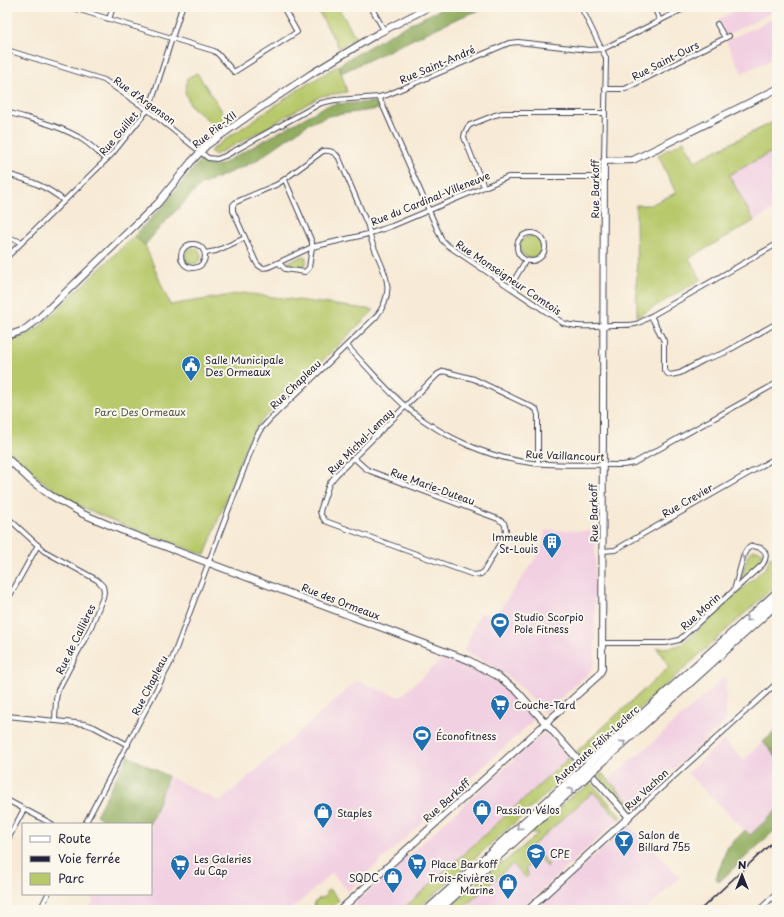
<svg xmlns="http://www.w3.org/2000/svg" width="784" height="917" viewBox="0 0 784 917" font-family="'Playpen Sans',sans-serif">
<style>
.built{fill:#f1d0e2}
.green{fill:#b8c96c;stroke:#6d7654}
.forest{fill:#92ad60;stroke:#5a684e}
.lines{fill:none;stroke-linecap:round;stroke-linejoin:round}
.street-casing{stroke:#424052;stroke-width:6}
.secondary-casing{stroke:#424052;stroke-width:8}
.highway-casing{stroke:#424052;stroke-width:10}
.street{stroke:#fff;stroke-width:4}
.secondary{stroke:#fff;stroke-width:6}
.highway{stroke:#fff;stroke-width:8}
.rail{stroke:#22223b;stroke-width:1.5}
.highway-bridge-casing{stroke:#424052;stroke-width:10;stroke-linecap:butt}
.highway-bridge{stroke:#fff;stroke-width:8}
.oneway{stroke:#9c9ca7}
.labels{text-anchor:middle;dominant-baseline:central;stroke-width:4;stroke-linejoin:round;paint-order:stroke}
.street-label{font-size:10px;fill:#22223b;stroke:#fbf7ec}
.poi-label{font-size:10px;fill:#22223b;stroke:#fbf7ec;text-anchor:start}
.park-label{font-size:10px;fill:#4f544a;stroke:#fbf7ec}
</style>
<rect width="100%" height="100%" fill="#fbf7ec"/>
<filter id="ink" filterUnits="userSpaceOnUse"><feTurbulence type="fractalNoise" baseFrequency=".025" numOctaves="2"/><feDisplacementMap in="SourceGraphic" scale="8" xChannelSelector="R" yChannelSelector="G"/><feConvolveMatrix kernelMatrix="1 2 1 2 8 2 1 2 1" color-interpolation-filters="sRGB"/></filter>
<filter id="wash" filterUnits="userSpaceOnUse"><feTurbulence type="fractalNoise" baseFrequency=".012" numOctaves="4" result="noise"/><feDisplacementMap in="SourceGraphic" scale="16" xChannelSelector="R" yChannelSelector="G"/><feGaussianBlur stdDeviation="0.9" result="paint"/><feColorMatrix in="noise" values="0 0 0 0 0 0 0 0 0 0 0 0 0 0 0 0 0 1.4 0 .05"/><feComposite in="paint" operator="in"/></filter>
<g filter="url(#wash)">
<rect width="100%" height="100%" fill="#f7ead6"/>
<g class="built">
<polygon points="731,7 777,7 777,10 726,35 718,19 733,12"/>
<polygon points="777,17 777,57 742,73 726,41"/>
<polygon points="777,149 777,208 754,221 728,175"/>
<polygon points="545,530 595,531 595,662 591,671 544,713 523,690 505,674 486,662 464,651 480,613 495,616 542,549"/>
<polygon points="444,657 470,668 493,681 509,694 520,706 519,707 521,709 522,708 534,720 348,891 332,873 291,910 88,910 94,900 84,894 151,894 151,824 149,824 152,819 168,776 220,802 357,681 400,697"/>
<polygon points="726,676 725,722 633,806 608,780 651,744"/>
<polygon points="544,734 549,736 569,758 402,910 348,910 539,737"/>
<polygon points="724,740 743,760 763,742 777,758 777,810 750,835 687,773"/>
<polygon points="593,792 619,819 520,910 461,910"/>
<polygon points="629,825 680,877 656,900 645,910 535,910"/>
</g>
<g class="green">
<polygon points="316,7 338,7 356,38 339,48"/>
<polygon points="339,65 347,92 321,96 257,133 215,155 210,151 226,139 298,90"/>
<polygon points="197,73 228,120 217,128 190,105 185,92 187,78"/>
<polygon points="777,120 777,149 729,175 754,221 689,258 701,279 637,317 636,205 650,205 676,193 658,155 684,141 695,161"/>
<circle cx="531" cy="247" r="11"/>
<path d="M134,236L145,245L170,305L243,293L374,310L260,422L250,437L246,445L205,555C162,539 111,523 71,501C47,487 27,468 7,449V341L29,334L40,326Z"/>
<circle cx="193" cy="256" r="8"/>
<polygon points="303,256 306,257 306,265 304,268 287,265 288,262"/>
<path d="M753,550C778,549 747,575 741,579L748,554Z"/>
<polygon points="770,556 776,562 777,562 777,584 601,744 582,758 576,752 669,667 657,648 673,647 682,644 767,566"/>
<polygon points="569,758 575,765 559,783 417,910 402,910"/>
<polygon points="602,773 633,806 630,808 626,807 598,776"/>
<polygon points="591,783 622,817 619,819 593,792 532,846 549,865 547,867 536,854 533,857 535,860 525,869 529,875 526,878 512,864 461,910 447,910 498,864 503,863 531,840 538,833 531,833 575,793 584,789"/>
<polygon points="328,890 332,892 339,900 328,910 307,910 311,907 312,908 315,905 314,903 320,898 323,898 327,895 325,893"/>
</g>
<g class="forest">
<path d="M446,7H488L456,19L341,73L339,65C374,43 409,23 446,7Z"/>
<polygon points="375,102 379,109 328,116 308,124 254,162 201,185 161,226 145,245 134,236 162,207 199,162 201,161 211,166 220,165 324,107 335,104"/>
<polygon points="777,730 777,758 763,742"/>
<polygon points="128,756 168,776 152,819 149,824 109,824 96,815"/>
<polygon points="777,810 777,828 719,882 716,878 727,848 745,830 750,835"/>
</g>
</g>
<g filter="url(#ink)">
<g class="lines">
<defs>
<g id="street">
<polyline points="70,7 214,51 218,54 234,72 297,32 283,7"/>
<polyline points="371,7 384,30"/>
<polyline points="581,7 606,58 604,161"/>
<polyline points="654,7 660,21"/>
<polyline points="109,19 113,7"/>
<polyline points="717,24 725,38"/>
<polyline points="7,50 104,80 148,110 208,158 217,159 225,156 321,103 335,100 379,97 387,95 509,43 518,42 589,50 603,49 687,7"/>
<polyline points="605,89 625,89 729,36"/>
<path d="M379,97L442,240L447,245L563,323C579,329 597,325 614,325C622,325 631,326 639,323L777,244"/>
<path d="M7,112C32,120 60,125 83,140C91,145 99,153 106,160"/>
<path d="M7,174C28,180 47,186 64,201"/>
<path d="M484,187L464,137C465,132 466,128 470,125L495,115L503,113H604"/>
<circle cx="531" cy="247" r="14"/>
<polyline points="7,237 22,242"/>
<circle cx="193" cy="256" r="12"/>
<polyline points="205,253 216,251 245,238"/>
<polyline points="7,257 112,154 150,107 182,7"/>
<polyline points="279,263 285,269 305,272 309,268 312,247 312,242 285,180"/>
<polyline points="510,287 526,260"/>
<polyline points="651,316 664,341 664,370 668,374 671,375 680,373 704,360 724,353 777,323"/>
<path d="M347,346C368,367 387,392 411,411C445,438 489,458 532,463C562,466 593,464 623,465L634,463L777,383"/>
<polyline points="354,458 365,468 370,471 498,519 504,523 506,529 505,535 484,571 481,574 474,575 325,521 321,515 320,511 329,484 336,475 438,374 444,371 447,372 474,379 536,409 538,415 538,463"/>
<polyline points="7,517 44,551 97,580 103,586 104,592 103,597 91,627 58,690 56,699 55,720"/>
<polyline points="603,551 615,550 777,457"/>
<polyline points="7,601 38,545"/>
<path d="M603,643H666L679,640L763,564C767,558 767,552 761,548L752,546L747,549L744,554L734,590"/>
<polyline points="7,716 85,724 94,727 128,745"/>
<polyline points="7,800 52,824"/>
<polyline points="629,817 777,683"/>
<path d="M85,824L171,662L256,437L261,429L272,417L376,317C399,287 382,270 372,242C370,237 369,231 368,226L339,158C335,152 330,150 323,151L278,184L236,202L233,205V211L256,262C260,269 265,269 271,266L312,247L364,235C373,233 382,229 392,226L508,177H604"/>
<polyline points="7,841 24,809"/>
<polyline points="40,910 48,894"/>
<polyline points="759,910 777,893"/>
</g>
<g id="secondary">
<polyline points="7,336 24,330 37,320 158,203 191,162 207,145 257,110 311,74 377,34 429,7"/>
<polyline points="7,458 30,480 50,495 83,514 126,532 468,660 499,677 517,691 629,817 528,910"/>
<polyline points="340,910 589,684 599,675 602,669 604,161 633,160 777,89"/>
</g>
<g id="highway">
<polyline points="589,763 777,593"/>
<polyline points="594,769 777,603"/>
<polyline points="428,910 580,772"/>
<polyline points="438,910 584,778"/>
</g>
</defs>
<use href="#street" class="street-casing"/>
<use href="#secondary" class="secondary-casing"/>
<use href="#highway" class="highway-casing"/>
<use href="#street" class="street"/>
<use href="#secondary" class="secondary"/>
<use href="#highway" class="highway"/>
<polyline class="rail" points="700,910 777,838"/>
<defs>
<g id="highway-bridge">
<polyline points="580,772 589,763"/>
<polyline points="584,778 594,769"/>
</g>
</defs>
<use href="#highway-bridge" class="highway-bridge-casing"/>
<use href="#highway-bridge" class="highway-bridge"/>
</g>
<defs><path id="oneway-chevron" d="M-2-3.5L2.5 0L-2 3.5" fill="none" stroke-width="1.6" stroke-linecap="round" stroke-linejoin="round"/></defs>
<g class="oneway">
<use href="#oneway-chevron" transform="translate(744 556) rotate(111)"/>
<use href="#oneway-chevron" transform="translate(748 619) rotate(138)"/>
<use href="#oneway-chevron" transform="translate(623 743) rotate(-42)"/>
<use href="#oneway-chevron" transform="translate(571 790) rotate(-42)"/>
<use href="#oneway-chevron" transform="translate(519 827) rotate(138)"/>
</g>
</g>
<defs>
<symbol id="civic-pin" viewBox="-11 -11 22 30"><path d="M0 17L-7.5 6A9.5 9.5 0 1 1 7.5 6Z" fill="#1f6fb2" stroke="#fbf7ec"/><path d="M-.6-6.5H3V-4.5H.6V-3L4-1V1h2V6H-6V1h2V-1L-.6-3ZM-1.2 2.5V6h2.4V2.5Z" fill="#fff"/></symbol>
<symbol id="building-pin" viewBox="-11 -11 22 30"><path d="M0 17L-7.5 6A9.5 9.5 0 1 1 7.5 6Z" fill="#1f6fb2" stroke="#fbf7ec"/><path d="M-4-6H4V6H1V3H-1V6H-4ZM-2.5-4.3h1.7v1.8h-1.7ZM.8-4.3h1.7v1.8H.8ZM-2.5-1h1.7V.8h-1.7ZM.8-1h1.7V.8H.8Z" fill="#fff"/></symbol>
<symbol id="stadium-pin" viewBox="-11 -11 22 30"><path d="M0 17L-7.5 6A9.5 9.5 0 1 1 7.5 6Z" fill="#1f6fb2" stroke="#fbf7ec"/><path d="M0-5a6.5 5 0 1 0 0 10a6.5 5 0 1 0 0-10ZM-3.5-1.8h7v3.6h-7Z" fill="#fff"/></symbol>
<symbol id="supermarket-pin" viewBox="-11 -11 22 30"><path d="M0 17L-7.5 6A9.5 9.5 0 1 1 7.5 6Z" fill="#1f6fb2" stroke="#fbf7ec"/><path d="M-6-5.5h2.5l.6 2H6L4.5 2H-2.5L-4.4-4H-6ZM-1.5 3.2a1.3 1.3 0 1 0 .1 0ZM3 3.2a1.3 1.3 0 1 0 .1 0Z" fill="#fff"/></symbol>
<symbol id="shop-pin" viewBox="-11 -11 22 30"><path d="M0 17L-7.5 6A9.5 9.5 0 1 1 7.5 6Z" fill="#1f6fb2" stroke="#fbf7ec"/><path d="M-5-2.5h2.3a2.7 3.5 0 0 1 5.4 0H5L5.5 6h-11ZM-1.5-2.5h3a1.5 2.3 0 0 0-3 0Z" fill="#fff"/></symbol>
<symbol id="bar-pin" viewBox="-11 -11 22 30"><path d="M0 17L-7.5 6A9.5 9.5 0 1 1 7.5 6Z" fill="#1f6fb2" stroke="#fbf7ec"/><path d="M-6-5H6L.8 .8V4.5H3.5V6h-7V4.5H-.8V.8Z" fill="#fff"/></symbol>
<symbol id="school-pin" viewBox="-11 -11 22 30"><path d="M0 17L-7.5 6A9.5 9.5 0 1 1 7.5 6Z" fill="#1f6fb2" stroke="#fbf7ec"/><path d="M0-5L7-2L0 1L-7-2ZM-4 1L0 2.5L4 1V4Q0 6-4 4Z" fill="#fff"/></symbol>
</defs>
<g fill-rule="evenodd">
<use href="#civic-pin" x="180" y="354" width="22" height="30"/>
<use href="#building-pin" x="541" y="531" width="22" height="30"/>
<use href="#stadium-pin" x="489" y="611" width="22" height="30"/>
<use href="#supermarket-pin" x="489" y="693" width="22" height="30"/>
<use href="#stadium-pin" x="411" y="724" width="22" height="30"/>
<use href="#shop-pin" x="471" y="798" width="22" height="30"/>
<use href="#shop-pin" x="312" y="801" width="22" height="30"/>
<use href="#bar-pin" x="613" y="829" width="22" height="30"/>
<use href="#school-pin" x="525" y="842" width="22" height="30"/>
<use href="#supermarket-pin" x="406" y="852" width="22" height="30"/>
<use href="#supermarket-pin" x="169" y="853" width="22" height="30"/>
<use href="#shop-pin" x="382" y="866" width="22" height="30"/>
<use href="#shop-pin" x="497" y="872" width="22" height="30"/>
</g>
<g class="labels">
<g class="street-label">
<text transform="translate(665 60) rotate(-27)">Rue Saint-Ours</text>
<text transform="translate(437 64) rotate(-23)">Rue Saint-André</text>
<text transform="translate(145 100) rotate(36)">Rue d'Argenson</text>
<text transform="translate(214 129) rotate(-38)">Rue Pie-XII</text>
<text transform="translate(118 133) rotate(-50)">Rue Guillet</text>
<text transform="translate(594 189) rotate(-90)">Rue Barkoff</text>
<text transform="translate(430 198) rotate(-22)">Rue du Cardinal-Villeneuve</text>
<text transform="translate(509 277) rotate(34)">Rue Monseigneur Comtois</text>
<text transform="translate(295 384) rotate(-44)">Rue Chapleau</text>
<text transform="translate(360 441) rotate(-45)">Rue Michel-Lemay</text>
<text transform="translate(565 455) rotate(2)">Rue Vaillancourt</text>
<text transform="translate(433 486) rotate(20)">Rue Marie-Duteau</text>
<text transform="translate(687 500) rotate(-30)">Rue Crevier</text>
<text transform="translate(593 513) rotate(-91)">Rue Barkoff</text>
<text transform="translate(341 601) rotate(21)">Rue des Ormeaux</text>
<text transform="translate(700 611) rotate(-42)">Rue Morin</text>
<text transform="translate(75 639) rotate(-64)">Rue de Callières</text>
<text transform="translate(149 685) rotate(-63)">Rue Chapleau</text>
<text transform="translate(596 744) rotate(-42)">Autoroute Félix-Leclerc</text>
<text transform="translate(646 789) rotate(-43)">Rue Vachon</text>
<text transform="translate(446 800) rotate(-42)">Rue Barkoff</text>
</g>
<g class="poi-label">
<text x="205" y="359">Salle Municipale<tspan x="205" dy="12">Des Ormeaux</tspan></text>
<text x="538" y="536" text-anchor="end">Immeuble<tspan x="538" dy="12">St-Louis</tspan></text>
<text x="514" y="616">Studio Scorpio<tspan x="514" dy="12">Pole Fitness</tspan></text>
<text x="514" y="704">Couche-Tard</text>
<text x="436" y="735">Éconofitness</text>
<text x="496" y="809">Passion Vélos</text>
<text x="337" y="812">Staples</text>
<text x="638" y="834">Salon de<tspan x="638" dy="12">Billard 755</tspan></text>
<text x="550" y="853">CPE</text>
<text x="194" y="858">Les Galeries<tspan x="194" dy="12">du Cap</tspan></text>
<text x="431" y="863">Place Barkoff</text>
<text x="379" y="877" text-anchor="end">SQDC</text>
<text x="494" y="877" text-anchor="end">Trois-Rivières<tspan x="494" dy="12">Marine</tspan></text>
</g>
<g class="park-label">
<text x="140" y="411">Parc Des Ormeaux</text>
</g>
</g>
<rect width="784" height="917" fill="none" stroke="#fbf7ec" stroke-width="24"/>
<rect x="22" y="823" width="130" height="72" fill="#fbf7ec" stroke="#a4a2a5"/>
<rect x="30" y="836" width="20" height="6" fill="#ffffff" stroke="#a4a2a5"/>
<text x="58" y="843" font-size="12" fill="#22223b">Route</text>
<rect x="30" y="856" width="20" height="6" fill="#22223b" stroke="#a4a2a5"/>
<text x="58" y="863" font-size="12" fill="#22223b">Voie ferrée</text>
<rect x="30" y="873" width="20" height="12" fill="#b8c96c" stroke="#a4a2a5"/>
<text x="58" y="883" font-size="12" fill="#22223b">Parc</text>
<g transform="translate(742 875)" stroke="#fbf7ec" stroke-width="3" paint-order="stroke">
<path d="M0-3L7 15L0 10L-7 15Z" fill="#22223b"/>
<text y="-6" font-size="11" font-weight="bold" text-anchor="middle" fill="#22223b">N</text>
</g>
</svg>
